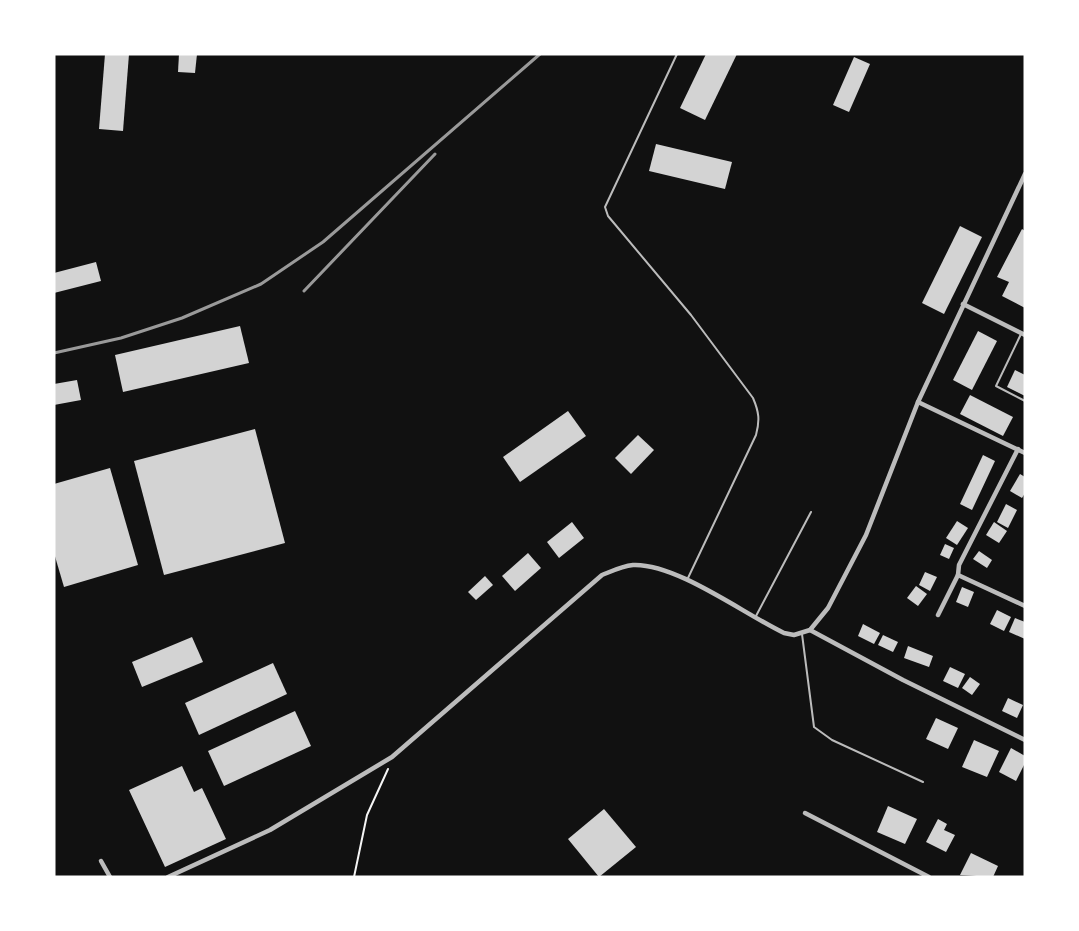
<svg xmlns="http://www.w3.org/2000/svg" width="1079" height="931" viewBox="0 0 1079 931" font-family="'DejaVu Sans',sans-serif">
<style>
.building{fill:#d3d3d3}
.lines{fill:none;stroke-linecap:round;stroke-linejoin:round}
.path{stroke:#f5f5f5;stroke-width:2}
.service{stroke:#bcbcbc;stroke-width:2}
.minor{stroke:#bcbcbc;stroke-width:4.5}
.rail{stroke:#9a9a9a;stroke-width:3}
</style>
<rect width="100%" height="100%" fill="#111"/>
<g class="building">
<polygon points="105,54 129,54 123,131 99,129"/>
<polygon points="179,54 197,54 195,73 178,72"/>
<polygon points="706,54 737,54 705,120 680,108"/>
<polygon points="854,57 870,64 849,112 833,105"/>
<polygon points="656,144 732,162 725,189 649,171"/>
<polygon points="960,226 982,237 944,314 922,303"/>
<polygon points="1022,229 1025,231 1025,308 1002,296 1009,282 997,277"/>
<polygon points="96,262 101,281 54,293 54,273"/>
<polygon points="240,326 249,363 123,392 115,355"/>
<polygon points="978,331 997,341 972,390 953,380"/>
<polygon points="1015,370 1025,375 1025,396 1007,387"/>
<polygon points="77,380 81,400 54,405 54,384"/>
<polygon points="970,395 1013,417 1003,436 960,414"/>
<polygon points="568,411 586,436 520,482 503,457"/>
<polygon points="255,429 285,543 164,575 134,461"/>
<polygon points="638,435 654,450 631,474 615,458"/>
<polygon points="983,455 995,461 972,510 960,504"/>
<polygon points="110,468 138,565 64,587 54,553 54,484"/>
<polygon points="1020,474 1025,477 1025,493 1022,498 1010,491"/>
<polygon points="1006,504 1017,510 1008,528 997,522"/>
<polygon points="957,521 968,528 957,545 946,538"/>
<polygon points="572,522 584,538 559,558 547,542"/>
<polygon points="994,522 1007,531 999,543 986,535"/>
<polygon points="945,544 954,548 949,559 940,555"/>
<polygon points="979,551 992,560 987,568 973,559"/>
<polygon points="528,553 541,568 515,591 502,576"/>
<polygon points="925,572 937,577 930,591 919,585"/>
<polygon points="485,576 493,585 476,600 468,592"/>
<polygon points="916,586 927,594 918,606 907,598"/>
<polygon points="962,587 974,592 968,607 956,602"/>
<polygon points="997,610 1011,617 1004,631 990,624"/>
<polygon points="1015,618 1025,622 1025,639 1009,632"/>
<polygon points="863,624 880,633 874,644 858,636"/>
<polygon points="883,635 898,642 893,652 878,645"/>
<polygon points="192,637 203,662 142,687 132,662"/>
<polygon points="908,646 933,656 929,667 904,658"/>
<polygon points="273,663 287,694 199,735 185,703"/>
<polygon points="950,667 965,674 958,688 943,681"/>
<polygon points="970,677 980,684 972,695 962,688"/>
<polygon points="1008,698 1023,705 1017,718 1002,711"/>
<polygon points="295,711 311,746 224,786 208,751"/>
<polygon points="936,718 958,728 948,749 926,739"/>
<polygon points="974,740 999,751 987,777 962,767"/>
<polygon points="1011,748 1025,756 1025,763 1016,781 999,772"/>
<polygon points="182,766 194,792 202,788 226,839 165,867 129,790"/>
<polygon points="888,806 917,819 905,844 877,832"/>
<polygon points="604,809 636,847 599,877 568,839"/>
<polygon points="938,819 947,824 944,830 955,835 946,852 926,842"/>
<polygon points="971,853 998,866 993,877 960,875"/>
</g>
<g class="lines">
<polyline class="path" points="354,877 367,815 388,769"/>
<g class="service">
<path d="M677,54L605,207L608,216L691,315L753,398C759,412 760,420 756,435L688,578"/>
<polyline points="1021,334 996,386 1025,401"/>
<polyline points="756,616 811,512"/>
<polyline points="802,634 814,727 832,740 923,782"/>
</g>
<g class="minor">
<polyline points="963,304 1025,335"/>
<polyline points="918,402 1025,453"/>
<polyline points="958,575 1025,606"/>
<polyline points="938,615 958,575 959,565 1018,449"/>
<polyline points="810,630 903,680 1025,740"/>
<polyline points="805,813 929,877"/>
<polyline points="101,861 110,877"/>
<path d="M168,877L270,830L392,757L602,575C612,571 622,566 633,565C676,563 744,614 784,633L794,635L810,630L828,608L866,535L918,402L1025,174"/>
</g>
<g class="rail">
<polyline points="304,291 435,154"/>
<polyline points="54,353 121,338 182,318 261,284 323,242 540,54"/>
</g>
</g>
<rect width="1079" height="931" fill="none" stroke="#ffffff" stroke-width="111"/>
</svg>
